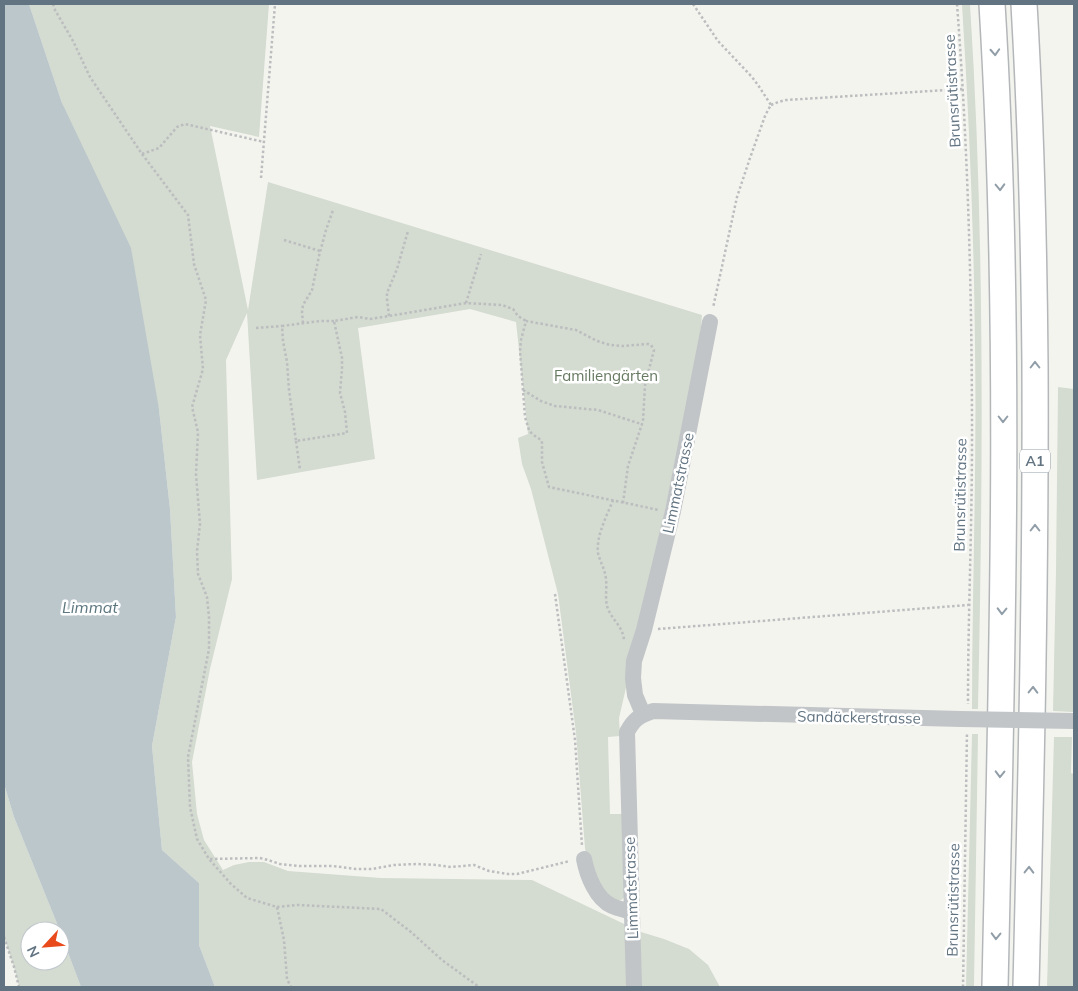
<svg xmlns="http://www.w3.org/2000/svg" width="1078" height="991" viewBox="0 0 1078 991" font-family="Mulish,sans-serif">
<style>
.green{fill:#d4dbd0;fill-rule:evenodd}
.water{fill:#bcc7cc}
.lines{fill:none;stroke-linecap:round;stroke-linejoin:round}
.highway-casing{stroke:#b4b7ba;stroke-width:28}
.path{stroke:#bbbdbf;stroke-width:2.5;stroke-dasharray:2.5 2.5;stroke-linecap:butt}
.minor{stroke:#c1c5c8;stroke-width:16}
.highway{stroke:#fff;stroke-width:25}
.minor-bridge{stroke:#c1c5c8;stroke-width:16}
.oneway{stroke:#919ea8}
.labels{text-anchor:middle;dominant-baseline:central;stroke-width:5;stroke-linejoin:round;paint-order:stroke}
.shield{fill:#fff;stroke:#919ea8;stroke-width:1}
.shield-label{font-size:14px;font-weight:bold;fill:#627482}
.street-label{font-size:15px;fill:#627482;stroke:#fff}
.park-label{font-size:15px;fill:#667961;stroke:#fff}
.water-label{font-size:16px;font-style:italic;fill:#5d777f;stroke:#fff}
</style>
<rect width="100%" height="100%" fill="#f4f4ef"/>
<g class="green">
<polygon points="29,4 269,4 259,137 210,126 248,310 268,182 702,315 700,339 652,575 619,718 620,736 608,737 610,814 622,814 625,897 621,900 615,901 609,899 588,865 585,848 576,733 558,594 531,489 522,464 518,438 528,434 516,322 470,309 358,328 375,459 257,480 247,313 226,360 232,579 210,669 192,762 197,814 204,840 223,870 234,865 249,862 264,862 288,871 381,878 532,880 641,932 664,939 689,949 708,965 720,987 215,987 199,945 199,883 162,850 152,746 176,617 170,509 159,409 62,103"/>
<path d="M962,4H970C985,238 983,474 978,709H972C972,589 977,468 975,347C974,232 969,118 962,4Z"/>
<polygon points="1058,387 1074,389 1074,628 1073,712 1053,711 1056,571"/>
<polygon points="972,734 978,734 974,987 966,987"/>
<polygon points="1054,737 1072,737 1071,773 1074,774 1074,987 1047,987"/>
<path d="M4,784L14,817L56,921L81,987H19L14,967L4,937ZM30,931H60V961H30Z"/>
</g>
<polygon class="water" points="4,4 29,4 62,103 131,248 159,409 170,509 176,617 152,746 162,850 199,883 199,945 215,987 81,987 56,921 14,817 4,784"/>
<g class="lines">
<defs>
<g id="highway">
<path d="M992,4C1012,331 1002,660 995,987"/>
<path d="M1024,4C1031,124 1034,244 1035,364C1036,572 1031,780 1026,987"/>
</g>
</defs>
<use href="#highway" class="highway-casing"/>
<g class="path">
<polyline points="53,4 55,10 73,41 90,77 142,154 188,215 194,264 206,300 200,335 203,369 192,407 198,432 196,474 200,524 197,551 198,574 207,597 209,617 209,649 188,757 190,807 197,839 209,859 231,884 247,898 277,907 284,940 287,979 291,987"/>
<polyline points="693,4 718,41 752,77 758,85 771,105 768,110 765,116 750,158 737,197 713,308"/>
<path d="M957,4C968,149 972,294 972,439C972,528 968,616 968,704"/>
<polyline points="771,105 778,102 786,100 963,89"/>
<polyline points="142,154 159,148 177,127 185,124 264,142"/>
<polyline points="261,178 275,4"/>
<polyline points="284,240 320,251"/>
<polyline points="466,303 481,254"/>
<polyline points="389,316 387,299 387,293 397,269 408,231"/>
<polyline points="334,321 320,321 282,326 283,341 287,362 289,390 296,441 347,433 345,412 340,393 342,369 342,358 334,321 358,317 370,319 389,316 466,303 502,305 513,309 518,316 526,321"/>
<polyline points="303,323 302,312 303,305 312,290 319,256 326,230 333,210"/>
<polyline points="256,328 282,326"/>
<polyline points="523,390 541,401 555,406 598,410 641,424"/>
<polyline points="296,441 300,470"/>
<path d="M613,500C607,516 596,535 598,553C600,562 605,569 606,579C607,588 605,597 607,606C610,618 624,627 624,641"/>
<polyline points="623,503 628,466 643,421 645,385 654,350 651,345 648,344 623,346 610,345 597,341 576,330 526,321 521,340 520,351 525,417 529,430 532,434 541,440 542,443 542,462 549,487 659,510"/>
<polyline points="555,594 575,740 582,846"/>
<polyline points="658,629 968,605"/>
<polyline points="210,859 260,858 268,860 280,864 299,866 333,866 356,869 372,869 394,865 417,864 436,865 451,867 474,865 489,871 508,874 517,874 570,861"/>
<polyline points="277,907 298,905 381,909 411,932 442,960 479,987"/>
<polyline points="4,937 14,967 19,987"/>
<polyline points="963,987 967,732"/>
</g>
<g class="minor">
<polyline points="643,714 635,695 633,678 634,661 644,630 673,511 710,322"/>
<path d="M584,859C587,875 596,899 612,906C619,909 626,910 632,912"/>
<path d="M634,987L627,732C634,719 639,716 653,711L961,719"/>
</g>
<use href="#highway" class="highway"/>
<polyline class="minor-bridge" points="961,719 1074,721"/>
</g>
<defs><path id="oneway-chevron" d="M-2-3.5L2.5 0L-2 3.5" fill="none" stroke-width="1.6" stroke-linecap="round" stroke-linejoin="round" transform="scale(1.25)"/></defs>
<g class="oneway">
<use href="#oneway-chevron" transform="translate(995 52) rotate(87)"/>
<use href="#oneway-chevron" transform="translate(1000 187) rotate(88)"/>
<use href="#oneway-chevron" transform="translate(1035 365) rotate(-90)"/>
<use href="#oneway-chevron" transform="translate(1003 419) rotate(90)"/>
<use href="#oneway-chevron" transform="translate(1035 528) rotate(-90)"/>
<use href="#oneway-chevron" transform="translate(1002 611) rotate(91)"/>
<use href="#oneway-chevron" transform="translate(1033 690) rotate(-89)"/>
<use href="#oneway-chevron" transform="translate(1000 774) rotate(91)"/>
<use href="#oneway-chevron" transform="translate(1029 870) rotate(-89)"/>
<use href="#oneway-chevron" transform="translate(996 936) rotate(91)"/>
</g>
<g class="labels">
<rect class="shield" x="1020" y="449.5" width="30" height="23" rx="4"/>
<g class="shield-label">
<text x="1035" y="461">A1</text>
</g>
<g class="street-label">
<text transform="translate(952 91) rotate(-93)">Brunsrütistrasse</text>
<text transform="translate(678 483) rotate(-78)">Limmatstrasse</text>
<text transform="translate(960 495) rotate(-89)">Brunsrütistrasse</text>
<text transform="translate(859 717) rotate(1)">Sandäckerstrasse</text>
<text transform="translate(631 888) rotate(-92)">Limmatstrasse</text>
<text transform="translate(953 900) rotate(-89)">Brunsrütistrasse</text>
</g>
<g class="park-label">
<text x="606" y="375">Familiengärten</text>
</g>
<g class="water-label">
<text x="90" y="607">Limmat</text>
</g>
</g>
<rect width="1078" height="991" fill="none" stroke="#627482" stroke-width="10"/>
<g transform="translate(45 946) rotate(244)"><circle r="24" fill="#ffffff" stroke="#c0c7cd"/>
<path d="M0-4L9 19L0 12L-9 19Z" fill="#e94a1b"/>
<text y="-8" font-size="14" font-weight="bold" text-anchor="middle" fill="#627482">N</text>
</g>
</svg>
